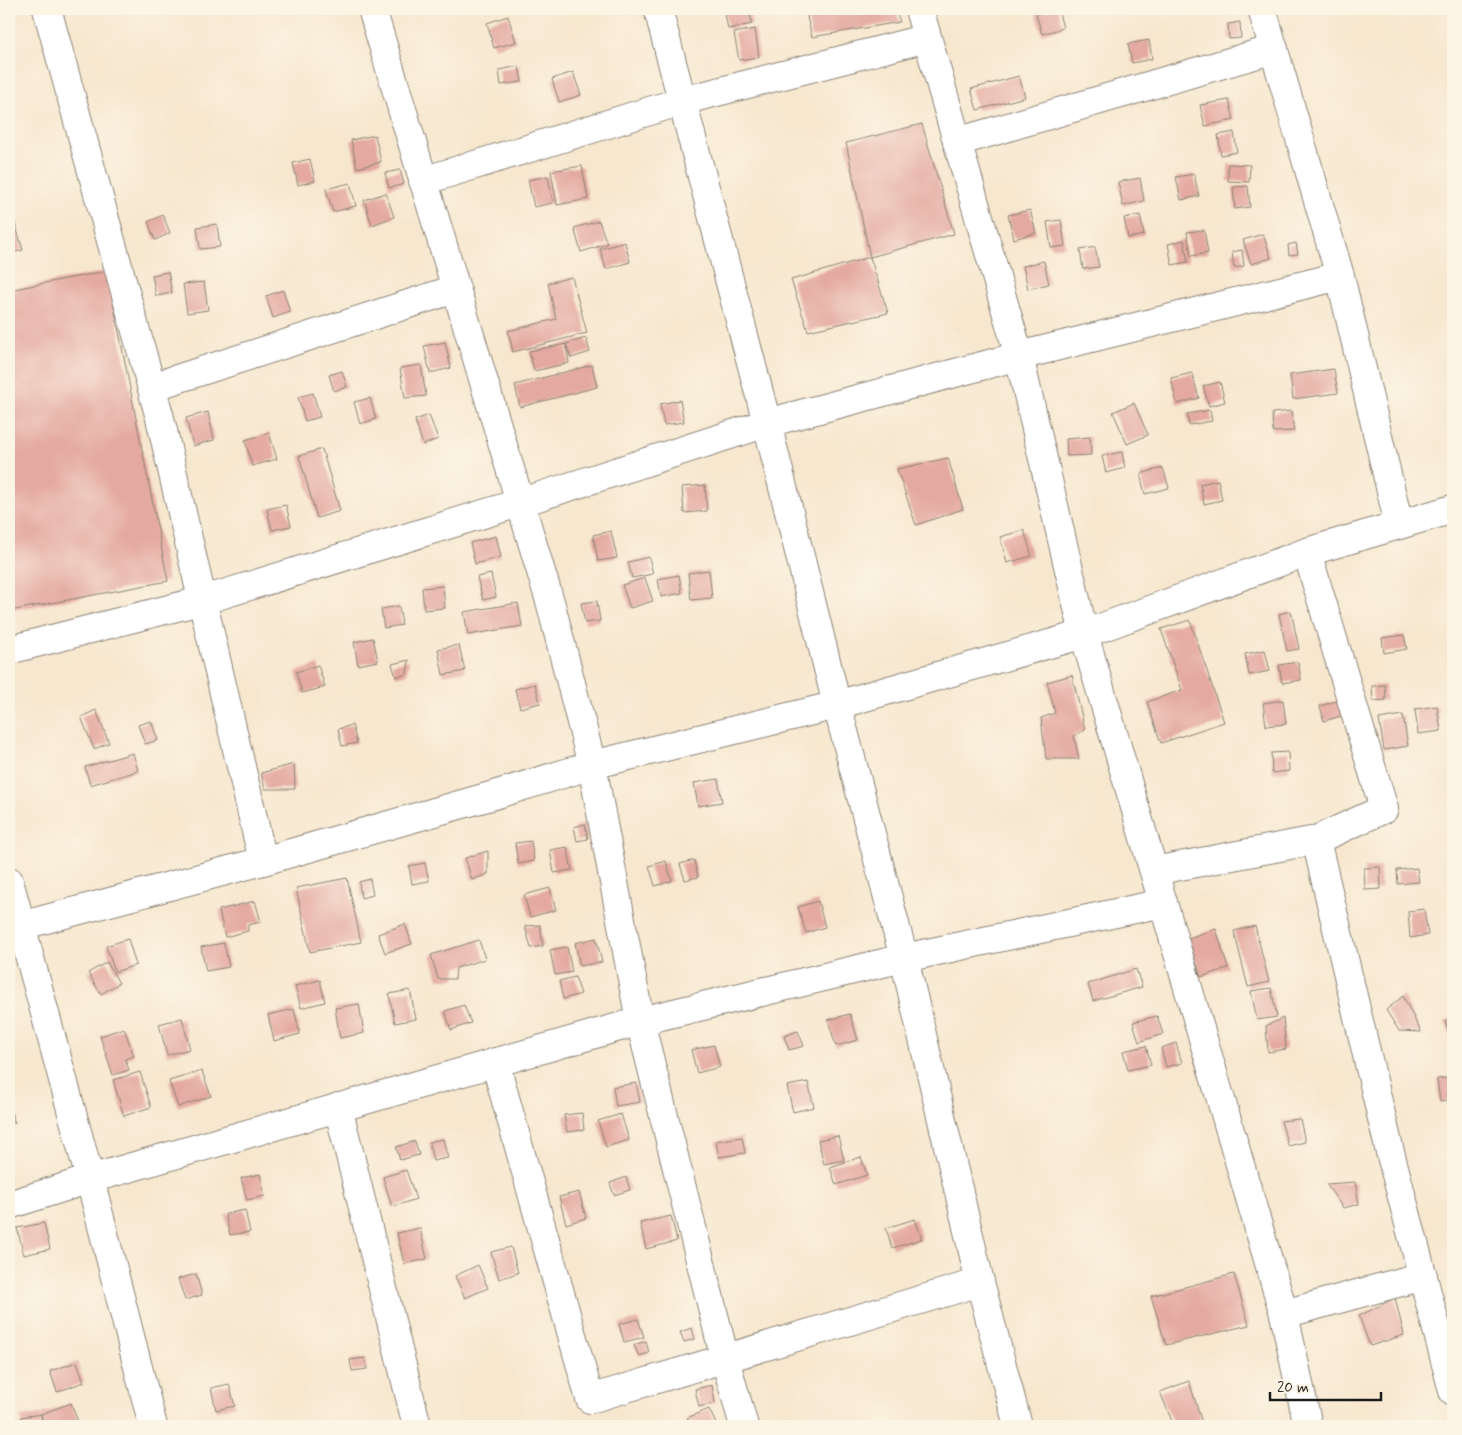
<svg xmlns="http://www.w3.org/2000/svg" width="1462" height="1435" viewBox="0 0 1462 1435" font-family="Mynerve,sans-serif">
<style>
.building{fill:#e4a9a0}
.lines{fill:none;stroke-linecap:round;stroke-linejoin:round}
.minor-casing{stroke:#8a8276;stroke-width:30}
.minor{stroke:#fff;stroke-width:28}
</style>
<rect width="100%" height="100%" fill="#fcf5e5"/>
<filter id="ink" filterUnits="userSpaceOnUse"><feTurbulence type="fractalNoise" baseFrequency=".02" numOctaves="2"/><feDisplacementMap in="SourceGraphic" scale="10" xChannelSelector="R" yChannelSelector="G"/><feConvolveMatrix kernelMatrix="1 2 1 2 8 2 1 2 1" color-interpolation-filters="sRGB"/></filter>
<filter id="wash" filterUnits="userSpaceOnUse"><feTurbulence type="fractalNoise" baseFrequency=".0096" numOctaves="4" result="noise"/><feDisplacementMap in="SourceGraphic" scale="20" xChannelSelector="R" yChannelSelector="G"/><feGaussianBlur stdDeviation="1.12" result="paint"/><feColorMatrix in="noise" values="0 0 0 0 0 0 0 0 0 0 0 0 0 0 0 0 0 1.4 0 .05"/><feComposite in="paint" operator="in"/></filter>
<g filter="url(#wash)">
<rect width="100%" height="100%" fill="#f7e7cf"/>
<g id="blocks">
<g class="building">
<polygon points="724,9 749,9 752,24 728,29"/>
<polygon points="805,9 895,9 900,22 812,37"/>
<polygon points="1054,9 1058,9 1063,28 1042,34 1036,14"/>
<polygon points="508,16 516,42 494,48 487,23"/>
<polygon points="1240,22 1241,38 1229,39 1228,24"/>
<polygon points="755,29 759,57 739,60 734,33"/>
<polygon points="1149,40 1152,59 1132,63 1128,44"/>
<polygon points="519,66 522,82 501,85 499,70"/>
<polygon points="573,72 581,95 559,102 552,79"/>
<polygon points="1019,76 1025,97 977,110 971,89"/>
<polygon points="1229,100 1234,120 1205,126 1200,105"/>
<polygon points="922,124 954,234 870,257 846,143"/>
<polygon points="1234,132 1237,152 1221,155 1218,135"/>
<polygon points="375,135 381,162 357,168 351,140"/>
<polygon points="310,159 315,181 298,185 293,163"/>
<polygon points="1228,164 1250,165 1249,182 1228,181"/>
<polygon points="582,166 588,199 557,205 551,171"/>
<polygon points="400,170 404,184 389,188 385,173"/>
<polygon points="1194,174 1199,196 1181,200 1176,177"/>
<polygon points="548,176 553,203 534,207 528,180"/>
<polygon points="1140,178 1144,201 1123,206 1118,182"/>
<polygon points="350,183 356,206 333,212 326,189"/>
<polygon points="1248,186 1250,207 1235,209 1233,187"/>
<polygon points="386,193 394,217 372,225 364,200"/>
<polygon points="1030,210 1036,233 1014,239 1008,215"/>
<polygon points="163,215 170,233 155,240 148,222"/>
<polygon points="1140,215 1144,235 1128,238 1124,218"/>
<polygon points="13,217 23,250 9,254 9,218"/>
<polygon points="1061,220 1065,246 1051,248 1047,222"/>
<polygon points="599,221 607,244 581,252 574,228"/>
<polygon points="217,224 220,247 200,249 197,227"/>
<polygon points="1204,230 1208,253 1191,256 1187,232"/>
<polygon points="1263,234 1271,258 1251,264 1243,240"/>
<polygon points="1184,240 1188,262 1172,265 1168,244"/>
<polygon points="625,242 630,262 606,269 600,249"/>
<polygon points="1296,243 1298,254 1289,255 1288,245"/>
<polygon points="1095,247 1099,267 1083,269 1080,250"/>
<polygon points="1242,250 1244,266 1234,268 1232,252"/>
<polygon points="870,257 888,313 808,331 791,280"/>
<polygon points="1044,261 1049,284 1028,289 1023,266"/>
<polygon points="107,271 168,581 9,611 9,290"/>
<polygon points="168,272 172,293 156,296 152,275"/>
<polygon points="572,277 587,333 513,352 508,331 556,319 548,283"/>
<polygon points="204,282 208,310 187,313 183,284"/>
<polygon points="283,290 290,312 273,318 266,296"/>
<polygon points="586,338 590,352 571,358 566,344"/>
<polygon points="445,342 451,368 430,373 424,346"/>
<polygon points="566,344 569,363 534,371 529,351"/>
<polygon points="421,365 426,396 405,398 400,368"/>
<polygon points="592,365 597,387 520,407 515,385"/>
<polygon points="1334,369 1338,393 1293,399 1290,375"/>
<polygon points="342,371 347,387 334,391 329,375"/>
<polygon points="1192,373 1199,398 1177,404 1171,378"/>
<polygon points="1220,382 1225,402 1209,406 1203,386"/>
<polygon points="313,393 320,417 305,421 298,397"/>
<polygon points="370,398 376,419 360,424 354,402"/>
<polygon points="680,400 684,422 664,425 660,404"/>
<polygon points="1134,403 1148,435 1127,444 1113,412"/>
<polygon points="1210,410 1212,421 1189,425 1187,414"/>
<polygon points="1291,411 1294,431 1273,432 1272,413"/>
<polygon points="208,412 214,440 193,446 186,418"/>
<polygon points="429,415 438,439 423,445 415,420"/>
<polygon points="269,433 277,459 252,466 245,440"/>
<polygon points="1090,437 1091,455 1067,456 1066,439"/>
<polygon points="322,449 340,511 317,518 299,456"/>
<polygon points="1122,452 1125,468 1106,473 1102,456"/>
<polygon points="948,458 963,509 916,525 897,469"/>
<polygon points="1163,468 1169,488 1145,494 1140,474"/>
<polygon points="1218,480 1222,500 1204,504 1200,484"/>
<polygon points="705,485 707,511 684,513 682,487"/>
<polygon points="286,505 291,526 272,530 267,509"/>
<polygon points="1024,530 1032,556 1007,563 1000,537"/>
<polygon points="611,531 617,558 598,561 593,535"/>
<polygon points="496,536 501,557 475,564 470,543"/>
<polygon points="649,557 653,574 632,578 628,562"/>
<polygon points="709,570 712,598 691,600 688,573"/>
<polygon points="491,574 496,597 483,600 477,577"/>
<polygon points="679,575 682,593 661,597 658,579"/>
<polygon points="645,578 653,601 630,608 622,585"/>
<polygon points="443,586 445,608 424,610 422,588"/>
<polygon points="597,601 600,621 585,623 581,603"/>
<polygon points="518,603 522,626 468,635 464,612"/>
<polygon points="399,606 402,625 384,628 381,609"/>
<polygon points="1291,611 1299,649 1287,651 1279,614"/>
<polygon points="1190,620 1224,722 1161,743 1147,702 1182,690 1161,629"/>
<polygon points="1404,635 1407,649 1384,653 1382,638"/>
<polygon points="373,638 378,661 358,665 354,642"/>
<polygon points="459,645 465,671 443,675 438,649"/>
<polygon points="1265,650 1270,671 1249,675 1245,654"/>
<polygon points="409,660 407,674 396,677 392,664"/>
<polygon points="1298,662 1301,680 1282,683 1279,665"/>
<polygon points="318,665 325,687 302,693 296,672"/>
<polygon points="1072,675 1085,730 1074,736 1079,759 1046,759 1041,718 1055,713 1047,682"/>
<polygon points="535,684 540,703 520,708 515,689"/>
<polygon points="1385,685 1386,700 1373,701 1372,686"/>
<polygon points="1283,700 1286,724 1266,726 1263,703"/>
<polygon points="1339,700 1344,715 1324,721 1320,706"/>
<polygon points="1437,706 1441,731 1418,734 1415,709"/>
<polygon points="96,710 109,743 94,749 81,717"/>
<polygon points="1403,715 1408,746 1384,750 1379,719"/>
<polygon points="151,721 158,740 145,744 138,725"/>
<polygon points="352,725 357,743 342,746 338,729"/>
<polygon points="1288,752 1289,771 1272,773 1271,753"/>
<polygon points="133,753 138,771 90,785 85,767"/>
<polygon points="294,764 295,789 265,789 261,773"/>
<polygon points="718,779 722,802 698,806 694,783"/>
<polygon points="585,824 588,839 577,841 574,827"/>
<polygon points="531,841 534,861 518,864 515,843"/>
<polygon points="567,847 572,870 554,873 550,850"/>
<polygon points="488,851 488,874 472,880 465,858"/>
<polygon points="694,860 698,877 685,880 680,864"/>
<polygon points="666,861 672,881 655,886 649,866"/>
<polygon points="425,863 429,881 412,884 409,866"/>
<polygon points="1380,867 1381,889 1365,890 1364,868"/>
<polygon points="1417,868 1419,882 1398,884 1397,870"/>
<polygon points="347,878 361,942 310,952 296,888"/>
<polygon points="370,879 373,895 361,898 359,882"/>
<polygon points="550,888 556,910 530,917 524,895"/>
<polygon points="255,901 261,922 248,925 248,931 225,937 219,910"/>
<polygon points="818,901 825,927 806,933 798,907"/>
<polygon points="1424,909 1428,935 1410,938 1408,911"/>
<polygon points="405,924 412,944 385,953 378,934"/>
<polygon points="540,925 543,946 531,948 525,926"/>
<polygon points="1255,926 1269,982 1248,987 1234,931"/>
<polygon points="1216,929 1228,968 1201,977 1188,938"/>
<polygon points="596,938 602,962 580,966 575,943"/>
<polygon points="128,939 136,965 115,972 106,946"/>
<polygon points="479,940 485,959 456,968 455,979 438,979 431,955"/>
<polygon points="224,943 229,967 206,971 201,947"/>
<polygon points="567,947 572,972 555,975 550,950"/>
<polygon points="107,962 119,983 101,994 88,973"/>
<polygon points="1136,969 1142,987 1093,1001 1088,984"/>
<polygon points="575,977 581,994 563,999 559,981"/>
<polygon points="320,980 325,1002 301,1008 295,986"/>
<polygon points="1271,988 1277,1017 1257,1020 1251,991"/>
<polygon points="410,990 416,1019 395,1023 389,994"/>
<polygon points="1403,996 1421,1032 1399,1031 1386,1010"/>
<polygon points="359,1004 364,1033 340,1038 335,1008"/>
<polygon points="464,1005 471,1023 451,1030 445,1011"/>
<polygon points="294,1009 300,1034 274,1041 268,1015"/>
<polygon points="850,1014 858,1040 836,1046 828,1020"/>
<polygon points="1157,1016 1163,1034 1139,1042 1133,1022"/>
<polygon points="182,1018 190,1049 167,1055 159,1024"/>
<polygon points="1283,1018 1286,1049 1268,1052 1266,1026"/>
<polygon points="1453,1018 1453,1043 1445,1021"/>
<polygon points="124,1028 134,1056 125,1059 129,1070 113,1075 100,1036"/>
<polygon points="798,1031 804,1046 789,1050 784,1036"/>
<polygon points="1176,1043 1182,1063 1166,1067 1161,1048"/>
<polygon points="714,1045 720,1067 697,1073 691,1050"/>
<polygon points="1146,1046 1151,1065 1128,1070 1123,1051"/>
<polygon points="202,1071 211,1096 178,1107 169,1081"/>
<polygon points="140,1072 151,1107 124,1116 113,1080"/>
<polygon points="1453,1077 1453,1100 1440,1102 1437,1079"/>
<polygon points="808,1082 814,1107 793,1112 787,1086"/>
<polygon points="636,1083 640,1102 616,1106 613,1087"/>
<polygon points="9,1107 15,1123 9,1124"/>
<polygon points="582,1113 584,1130 567,1132 564,1115"/>
<polygon points="621,1114 629,1140 606,1147 598,1121"/>
<polygon points="1300,1119 1305,1142 1288,1146 1281,1121"/>
<polygon points="838,1136 844,1160 824,1164 818,1140"/>
<polygon points="742,1137 745,1153 719,1157 716,1141"/>
<polygon points="443,1139 448,1158 433,1161 429,1142"/>
<polygon points="415,1141 419,1155 400,1160 396,1147"/>
<polygon points="861,1157 867,1175 836,1185 830,1167"/>
<polygon points="406,1170 416,1199 392,1207 383,1177"/>
<polygon points="260,1174 265,1196 247,1200 241,1178"/>
<polygon points="626,1177 630,1190 614,1195 610,1183"/>
<polygon points="1355,1182 1359,1204 1343,1208 1326,1184"/>
<polygon points="579,1192 586,1218 566,1224 559,1197"/>
<polygon points="245,1210 250,1232 230,1235 225,1214"/>
<polygon points="671,1216 677,1241 646,1249 640,1223"/>
<polygon points="915,1219 922,1239 892,1248 886,1228"/>
<polygon points="44,1223 50,1249 24,1255 17,1228"/>
<polygon points="420,1228 427,1259 404,1264 397,1233"/>
<polygon points="511,1247 518,1273 499,1279 491,1252"/>
<polygon points="478,1265 488,1288 465,1298 455,1276"/>
<polygon points="196,1274 202,1295 185,1300 178,1279"/>
<polygon points="1234,1274 1249,1325 1166,1345 1151,1296"/>
<polygon points="1395,1298 1404,1335 1370,1346 1359,1316"/>
<polygon points="638,1319 644,1337 624,1342 619,1324"/>
<polygon points="692,1328 695,1339 684,1342 680,1332"/>
<polygon points="646,1341 649,1353 639,1356 634,1345"/>
<polygon points="365,1358 367,1369 352,1371 350,1360"/>
<polygon points="77,1362 84,1382 57,1392 50,1371"/>
<polygon points="1189,1381 1203,1426 1174,1426 1160,1392"/>
<polygon points="229,1384 235,1406 216,1410 211,1388"/>
<polygon points="712,1385 715,1403 699,1407 695,1389"/>
<polygon points="71,1403 78,1422 66,1426 45,1426 41,1414"/>
<polygon points="709,1409 717,1426 691,1426 687,1418"/>
<polygon points="41,1414 43,1426 23,1426 21,1417"/>
</g>
</g>
</g>
<g filter="url(#ink)">
<use href="#blocks" fill-opacity="0" stroke="#8a8276" stroke-width="1"/>
<g class="lines">
<defs>
<g id="minor">
<polyline points="47,9 160,418 263,861"/>
<polyline points="372,9 551,605 592,765 640,1021 725,1359 744,1426"/>
<polyline points="658,9 767,423 837,705 904,958 980,1282 1018,1426"/>
<polyline points="919,9 1019,356 1084,634 1284,1314 1308,1426"/>
<polyline points="1262,9 1340,276 1399,525"/>
<polyline points="957,142 1274,49"/>
<polyline points="423,181 682,101 927,38"/>
<polyline points="152,387 455,289"/>
<polyline points="1307,552 1384,809 1316,840 1389,1148 1453,1391"/>
<polyline points="9,650 204,600 519,503 767,423 1019,356 1340,276"/>
<polyline points="1154,871 1316,840"/>
<polyline points="9,881 90,1179 153,1426"/>
<polyline points="9,929 263,861 494,795 592,765 837,705 1084,634 1307,552 1453,509"/>
<polyline points="495,1062 590,1399 980,1282"/>
<polyline points="338,1107 417,1426"/>
<polyline points="9,1205 90,1179 640,1021 904,958 1163,903"/>
<polyline points="1284,1314 1423,1276"/>
</g>
</defs>
<use href="#minor" class="minor-casing"/>
<use href="#minor" class="minor"/>
</g>
</g>
<rect width="1462" height="1435" fill="none" stroke="#fcf5e5" stroke-width="30"/>
<path d="M1270 1392v8h111v-8" fill="none" stroke="#1c1c1c" stroke-width="2.5"/>
<text x="1277" y="1392" font-size="15" fill="#1c1c1c" stroke="#fcf5e5" stroke-width="4" paint-order="stroke">20 m</text>
</svg>
